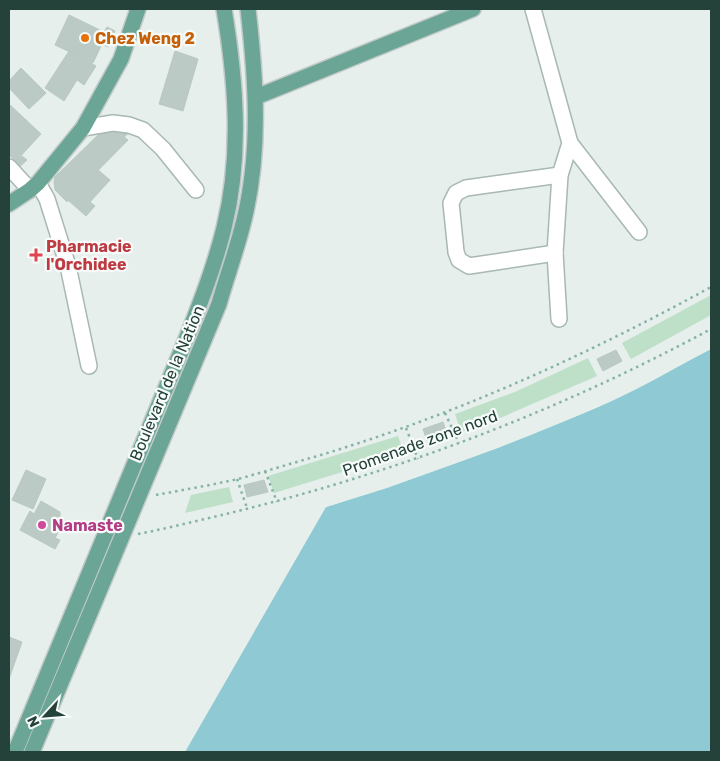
<svg xmlns="http://www.w3.org/2000/svg" width="720" height="761" viewBox="0 0 720 761" font-family="Rubik,sans-serif">
<style>
.green{fill:#bfe0c8}
.water{fill:#8ec9d4}
.pier{fill:#e6efeb}
.building{fill:#bbcac4;stroke:#b8c9c2}
.lines{fill:none;stroke-linecap:round;stroke-linejoin:round}
.minor-casing{stroke:#a8b8b2;stroke-width:18}
.major-casing{stroke:#c2cac8;stroke-width:18}
.path{stroke:#86b3a5;stroke-width:2.5;stroke-dasharray:2.5 4;stroke-linecap:butt}
.minor{stroke:#fff;stroke-width:15}
.major{stroke:#6aa596;stroke-width:15}
.food-dot{fill:#e8710a;stroke:#f7fbf9;stroke-width:2}
.health-dot{fill:#e0444e;stroke:#f7fbf9;stroke-width:2}
.hotel-dot{fill:#d1479c;stroke:#f7fbf9;stroke-width:2}
.labels{text-anchor:middle;dominant-baseline:central;stroke-width:4.5;stroke-linejoin:round;paint-order:stroke}
.food-label{font-size:16px;font-weight:bold;fill:#c56008;stroke:#f7fbf9;text-anchor:start}
.health-label{font-size:16px;font-weight:bold;fill:#be3a42;stroke:#f7fbf9;text-anchor:start}
.street-label{font-size:16px;fill:#24423a;stroke:#f7fbf9}
.hotel-label{font-size:16px;font-weight:bold;fill:#b23c85;stroke:#f7fbf9;text-anchor:start}
</style>
<rect width="100%" height="100%" fill="#e6efeb"/>
<g class="green">
<polygon points="711,295 711,315 631,359 622,343"/>
<polygon points="588,358 597,376 500,418 461,432 455,414 515,392"/>
<polygon points="398,436 404,453 274,493 268,476"/>
<polygon points="229,487 233,502 185,513 191,495"/>
</g>
<path class="water" d="M711,349V752H185L326,507C417,478 508,446 596,408C636,391 673,369 711,349Z"/>
<polygon class="pier" points="711,347 711,349 598,407 498,448 387,488 323,508 325,505 386,485 497,446 597,405"/>
<g class="building">
<polygon points="69,15 104,32 107,27 115,31 108,47 102,44 93,63 55,45"/>
<polygon points="69,51 96,66 84,85 77,80 64,101 45,88"/>
<polygon points="175,51 198,59 183,111 159,104"/>
<polygon points="21,68 46,93 29,109 9,88 9,81"/>
<polygon points="9,104 41,134 16,161 9,155"/>
<polygon points="117,129 130,132 124,137 128,140 67,202 55,190 54,182 55,177 99,134"/>
<polygon points="22,156 27,160 17,169 13,164"/>
<polygon points="98,170 110,180 90,202 95,206 86,216 69,201"/>
<polygon points="616,350 622,361 603,371 597,359"/>
<polygon points="443,422 447,434 427,441 423,429"/>
<polygon points="26,470 46,479 33,509 12,500"/>
<polygon points="264,480 268,492 247,497 244,485"/>
<polygon points="41,501 60,512 60,517 65,520 55,538 60,540 55,549 20,530 30,511 34,514"/>
<polygon points="9,637 22,642 9,679"/>
</g>
<g class="lines">
<defs>
<g id="minor">
<polyline points="533,9 570,143 560,175 555,253 559,319"/>
<polyline points="83,128 113,123 129,125 143,130 163,149 196,190"/>
<polyline points="570,143 639,232"/>
<polyline points="9,167 30,190"/>
<polyline points="38,183 47,199 68,266 89,366"/>
<polyline points="555,253 469,266 459,260 456,252 451,203 456,193 466,188 560,175"/>
</g>
<g id="major">
<polyline points="256,97 473,9"/>
<polyline points="9,204 30,190 38,183 83,128 121,59 138,9"/>
<path d="M15,752L187,337C201,301 215,265 224,228C242,156 236,81 224,9"/>
<path d="M32,752L219,304C227,276 237,249 244,220C261,151 256,79 248,9"/>
</g>
</defs>
<use href="#minor" class="minor-casing"/>
<use href="#major" class="major-casing"/>
<g class="path">
<polyline points="445,413 459,443"/>
<polyline points="406,428 418,459"/>
<polyline points="265,471 277,502"/>
<polyline points="237,479 247,508"/>
<path d="M156,495C183,490 211,485 238,479C264,472 289,464 314,457C453,416 585,356 711,287"/>
<path d="M138,534C169,528 200,520 230,513C398,472 559,411 711,329"/>
</g>
<use href="#minor" class="minor"/>
<use href="#major" class="major"/>
</g>
<circle class="food-dot" cx="85" cy="38" r="5"/>
<path class="health-dot" d="M33.5 247.5h5v5h5v5h-5v5h-5v-5h-5v-5h5z"/>
<circle class="hotel-dot" cx="42" cy="525" r="5"/>
<g class="labels">
<g class="food-label">
<text x="95" y="38">Chez Weng 2</text>
</g>
<g class="health-label">
<text x="46" y="246">Pharmacie<tspan x="46" dy="18">l'Orchidee</tspan></text>
</g>
<g class="street-label">
<text transform="translate(167 383) rotate(-67)">Boulevard de la Nation</text>
<text transform="translate(420 443) rotate(-20)">Promenade zone nord</text>
</g>
<g class="hotel-label">
<text x="52" y="525">Namaste</text>
</g>
</g>
<rect width="720" height="761" fill="none" stroke="#24423a" stroke-width="20"/>
<g transform="translate(45 716) rotate(244)" stroke="#f7fbf9" stroke-width="4" paint-order="stroke">
<path d="M0-4L9 19L0 12L-9 19Z" fill="#24423a"/>
<text y="-8" font-size="14" font-weight="bold" text-anchor="middle" fill="#24423a">N</text>
</g>
</svg>
